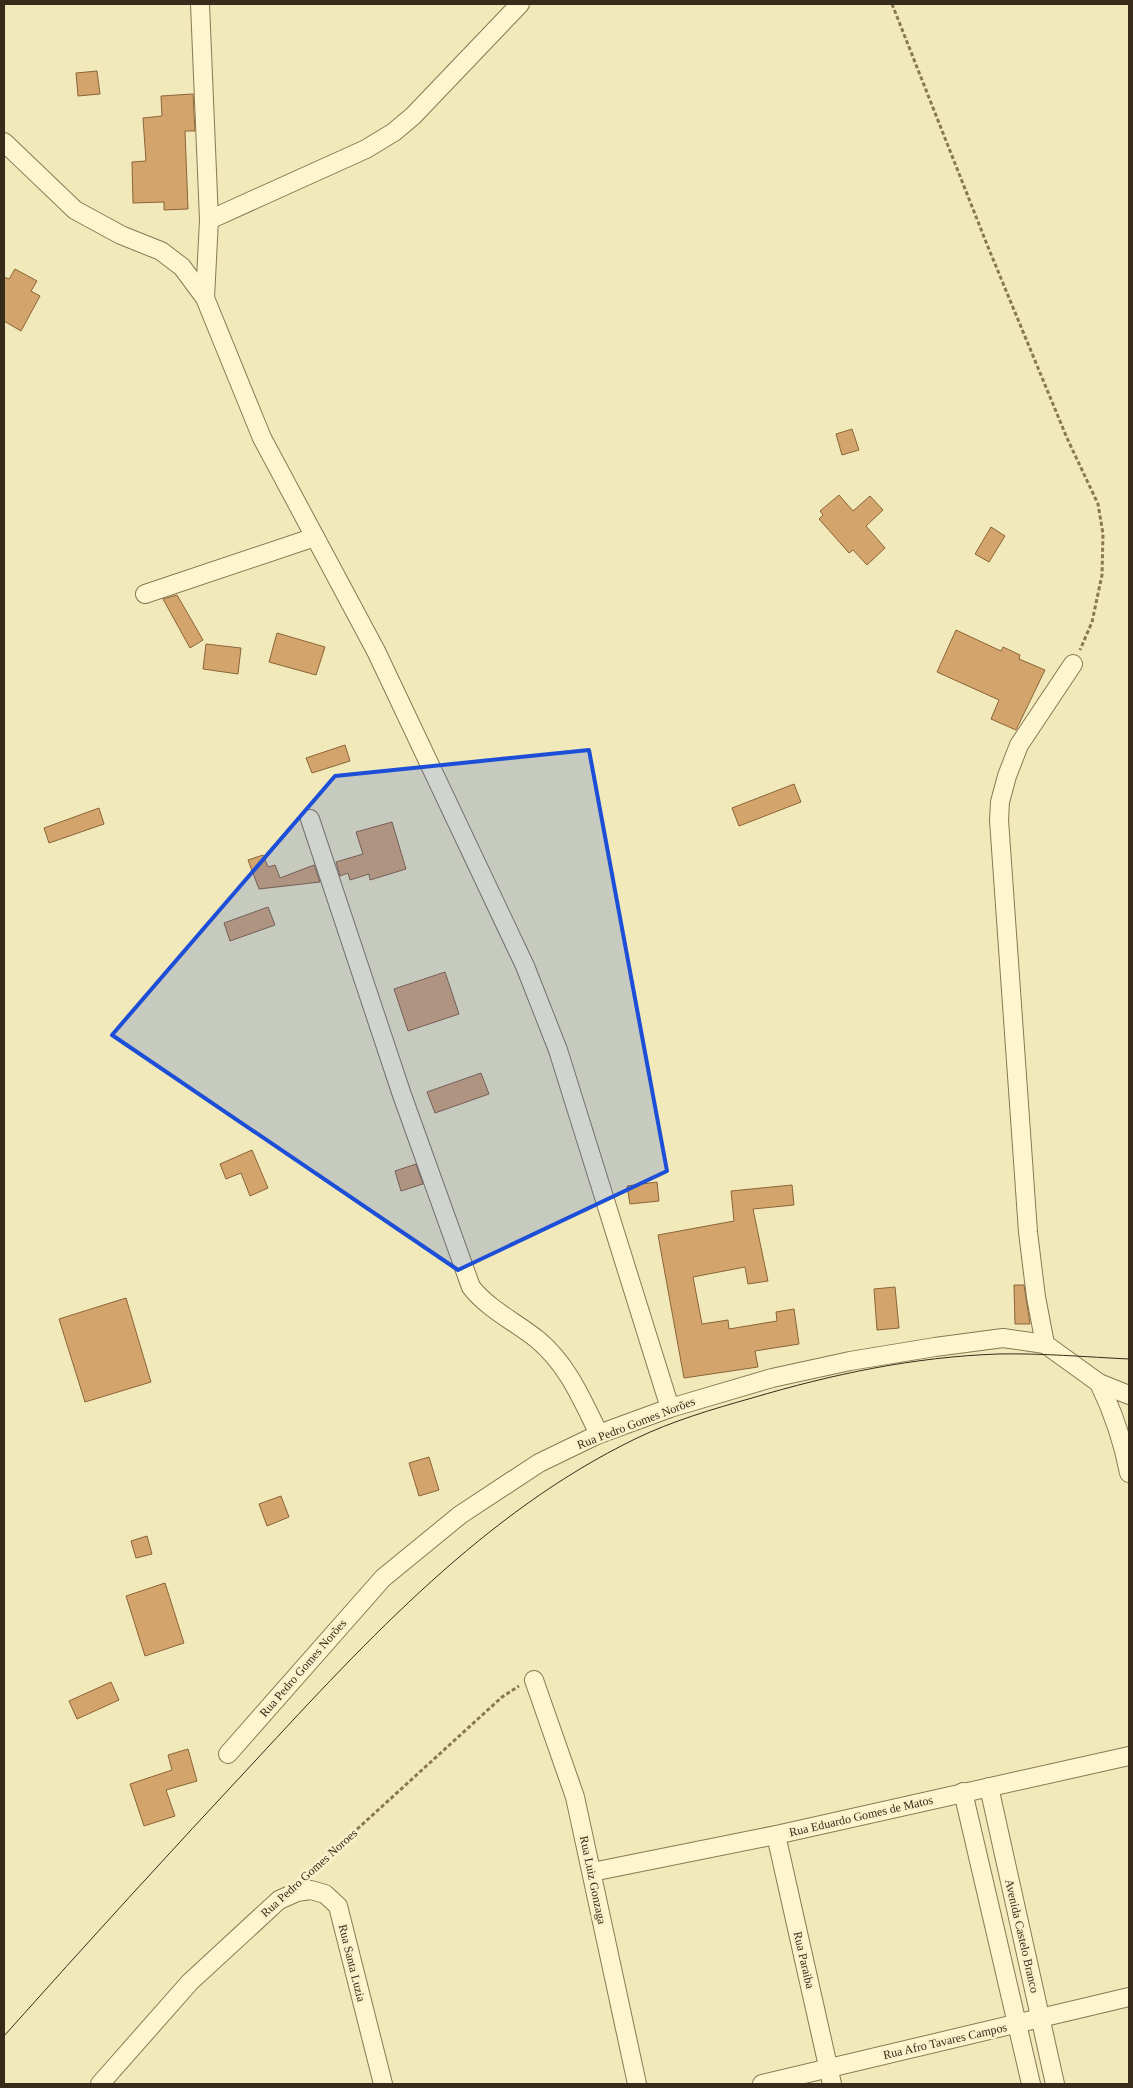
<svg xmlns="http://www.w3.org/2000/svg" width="1133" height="2088" viewBox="0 0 1133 2088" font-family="'Times New Roman',serif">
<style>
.building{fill:#d3a56c;stroke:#8b6437}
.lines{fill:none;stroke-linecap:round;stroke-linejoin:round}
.minor-casing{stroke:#8a7853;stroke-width:20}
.path{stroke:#8a7853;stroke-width:3;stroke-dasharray:4 2.5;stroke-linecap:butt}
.minor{stroke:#fcf5ce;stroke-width:18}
.tram{stroke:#372c1a;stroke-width:1}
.marked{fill:#1d4ed8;fill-opacity:0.2;stroke:#1d4ed8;stroke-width:4;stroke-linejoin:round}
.labels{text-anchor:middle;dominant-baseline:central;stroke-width:5;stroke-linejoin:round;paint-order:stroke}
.street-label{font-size:12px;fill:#372c1a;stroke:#f8f1ca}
</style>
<rect width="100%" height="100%" fill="#f1e9ba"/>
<g class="building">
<polygon points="97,71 100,94 78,96 76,73"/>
<polygon points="193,94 195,131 185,131 188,209 164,210 164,202 133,203 132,162 146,161 143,118 162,116 161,96"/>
<polygon points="15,269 37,281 31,291 40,296 21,331 4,321 4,277 9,279"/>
<polygon points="852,429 859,450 842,455 836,434"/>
<polygon points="839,495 853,511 870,496 883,510 866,526 885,548 867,565 853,550 849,553 819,519 823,515 820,511"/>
<polygon points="991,527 1005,536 989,562 975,554"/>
<polygon points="177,595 203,640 190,648 163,599"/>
<polygon points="956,630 1001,651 1003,647 1020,655 1019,659 1045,670 1016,730 991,719 999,700 937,672"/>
<polygon points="277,633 325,647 316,675 269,662"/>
<polygon points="206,644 241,648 238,674 203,669"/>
<polygon points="345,745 350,761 312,773 306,758"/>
<polygon points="794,784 801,802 739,826 732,808"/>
<polygon points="99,808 104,824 49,843 44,828"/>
<polygon points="392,822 406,869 370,880 369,874 350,880 348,873 340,876 336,862 363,854 356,832"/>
<polygon points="263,855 268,867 275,865 280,878 314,865 320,882 259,889 248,860"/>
<polygon points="268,907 275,925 230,941 224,923"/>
<polygon points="445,972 459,1014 408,1031 394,989"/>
<polygon points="481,1073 489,1094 435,1113 427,1092"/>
<polygon points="252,1150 268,1188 250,1196 241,1173 226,1179 220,1164"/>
<polygon points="416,1164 423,1184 401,1191 395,1171"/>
<polygon points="657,1182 659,1201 630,1204 627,1186"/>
<polygon points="792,1185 794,1205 753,1209 768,1281 748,1284 745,1267 693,1277 702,1324 728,1320 729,1329 777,1321 776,1312 794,1309 799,1344 755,1351 758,1367 684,1378 658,1235 734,1221 731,1191"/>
<polygon points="1014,1285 1024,1285 1030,1324 1015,1324"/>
<polygon points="895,1287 899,1328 877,1330 874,1289"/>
<polygon points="126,1298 151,1382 85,1402 59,1319"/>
<polygon points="429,1457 439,1490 419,1496 409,1463"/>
<polygon points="281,1496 289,1517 267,1526 259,1504"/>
<polygon points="147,1536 152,1554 136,1558 131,1541"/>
<polygon points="165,1583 184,1643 145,1656 126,1596"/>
<polygon points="111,1682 119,1700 77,1719 69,1701"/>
<polygon points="188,1749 197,1781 166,1790 175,1816 144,1826 130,1784 172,1770 168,1755"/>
</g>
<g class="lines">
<defs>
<g id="minor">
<polyline points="200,4 209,220 205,298"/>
<polyline points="4,142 75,210 121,235 161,251 182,267 205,298 262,438 376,651 525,966 558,1050 670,1408"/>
<polyline points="209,220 366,149 394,132 413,116 520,4"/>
<polyline points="145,594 315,537"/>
<path d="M310,819L402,1095L471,1287C489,1310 516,1322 538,1340C568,1365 582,1400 599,1434"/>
<polyline points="1045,1344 1036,1297 1028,1232 999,820 1000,802 1007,776 1019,745 1073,664"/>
<path d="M1099,1383C1113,1412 1123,1441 1129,1473"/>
<polyline points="534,1680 575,1797 637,2084"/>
<polyline points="228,1754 383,1578 460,1515 539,1463 599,1434 670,1408 772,1378 850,1361 935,1347 1003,1338 1045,1344 1099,1383 1129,1395"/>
<polyline points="989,1787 1055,2084"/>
<polyline points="963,1792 1031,2084"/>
<polyline points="776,1835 832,2084"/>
<polyline points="592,1872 776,1835 1129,1756"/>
<polyline points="100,2084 190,1982 279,1900 297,1892 311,1890 325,1894 338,1906 383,2084"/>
<polyline points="762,2084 1129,1997"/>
</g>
</defs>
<use href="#minor" class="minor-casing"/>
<g class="path">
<polyline points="892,4 988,247 1067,438 1098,504 1103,534 1102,575 1092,622 1080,650"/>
<polyline points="309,1873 502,1697 519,1686"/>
</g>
<use href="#minor" class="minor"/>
<path class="tram" d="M4,2036C87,1943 171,1851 256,1760C368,1639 485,1512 635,1439C672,1421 713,1409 752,1398C833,1374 914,1357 998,1354C1041,1353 1086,1357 1129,1359"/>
</g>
<path class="marked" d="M589,750L667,1171L458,1270L112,1035L335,776Z"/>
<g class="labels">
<g class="street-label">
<text transform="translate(636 1423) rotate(-21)">Rua Pedro Gomes Norões</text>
<text transform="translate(303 1668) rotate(-49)">Rua Pedro Gomes Norões</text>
<text transform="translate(861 1816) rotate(-13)">Rua Eduardo Gomes de Matos</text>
<text transform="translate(309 1873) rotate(-42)">Rua Pedro Gomes Noroes</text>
<text transform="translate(593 1880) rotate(78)">Rua Luiz Gonzaga</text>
<text transform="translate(1022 1936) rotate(77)">Avenida Castelo Branco</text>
<text transform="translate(804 1960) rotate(77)">Rua Paraiba</text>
<text transform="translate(352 1963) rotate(76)">Rua Santa Luzia</text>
<text transform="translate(945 2041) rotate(-13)">Rua Afro Tavares Campos</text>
</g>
</g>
<rect width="1133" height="2088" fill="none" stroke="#372c1a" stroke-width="10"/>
</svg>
